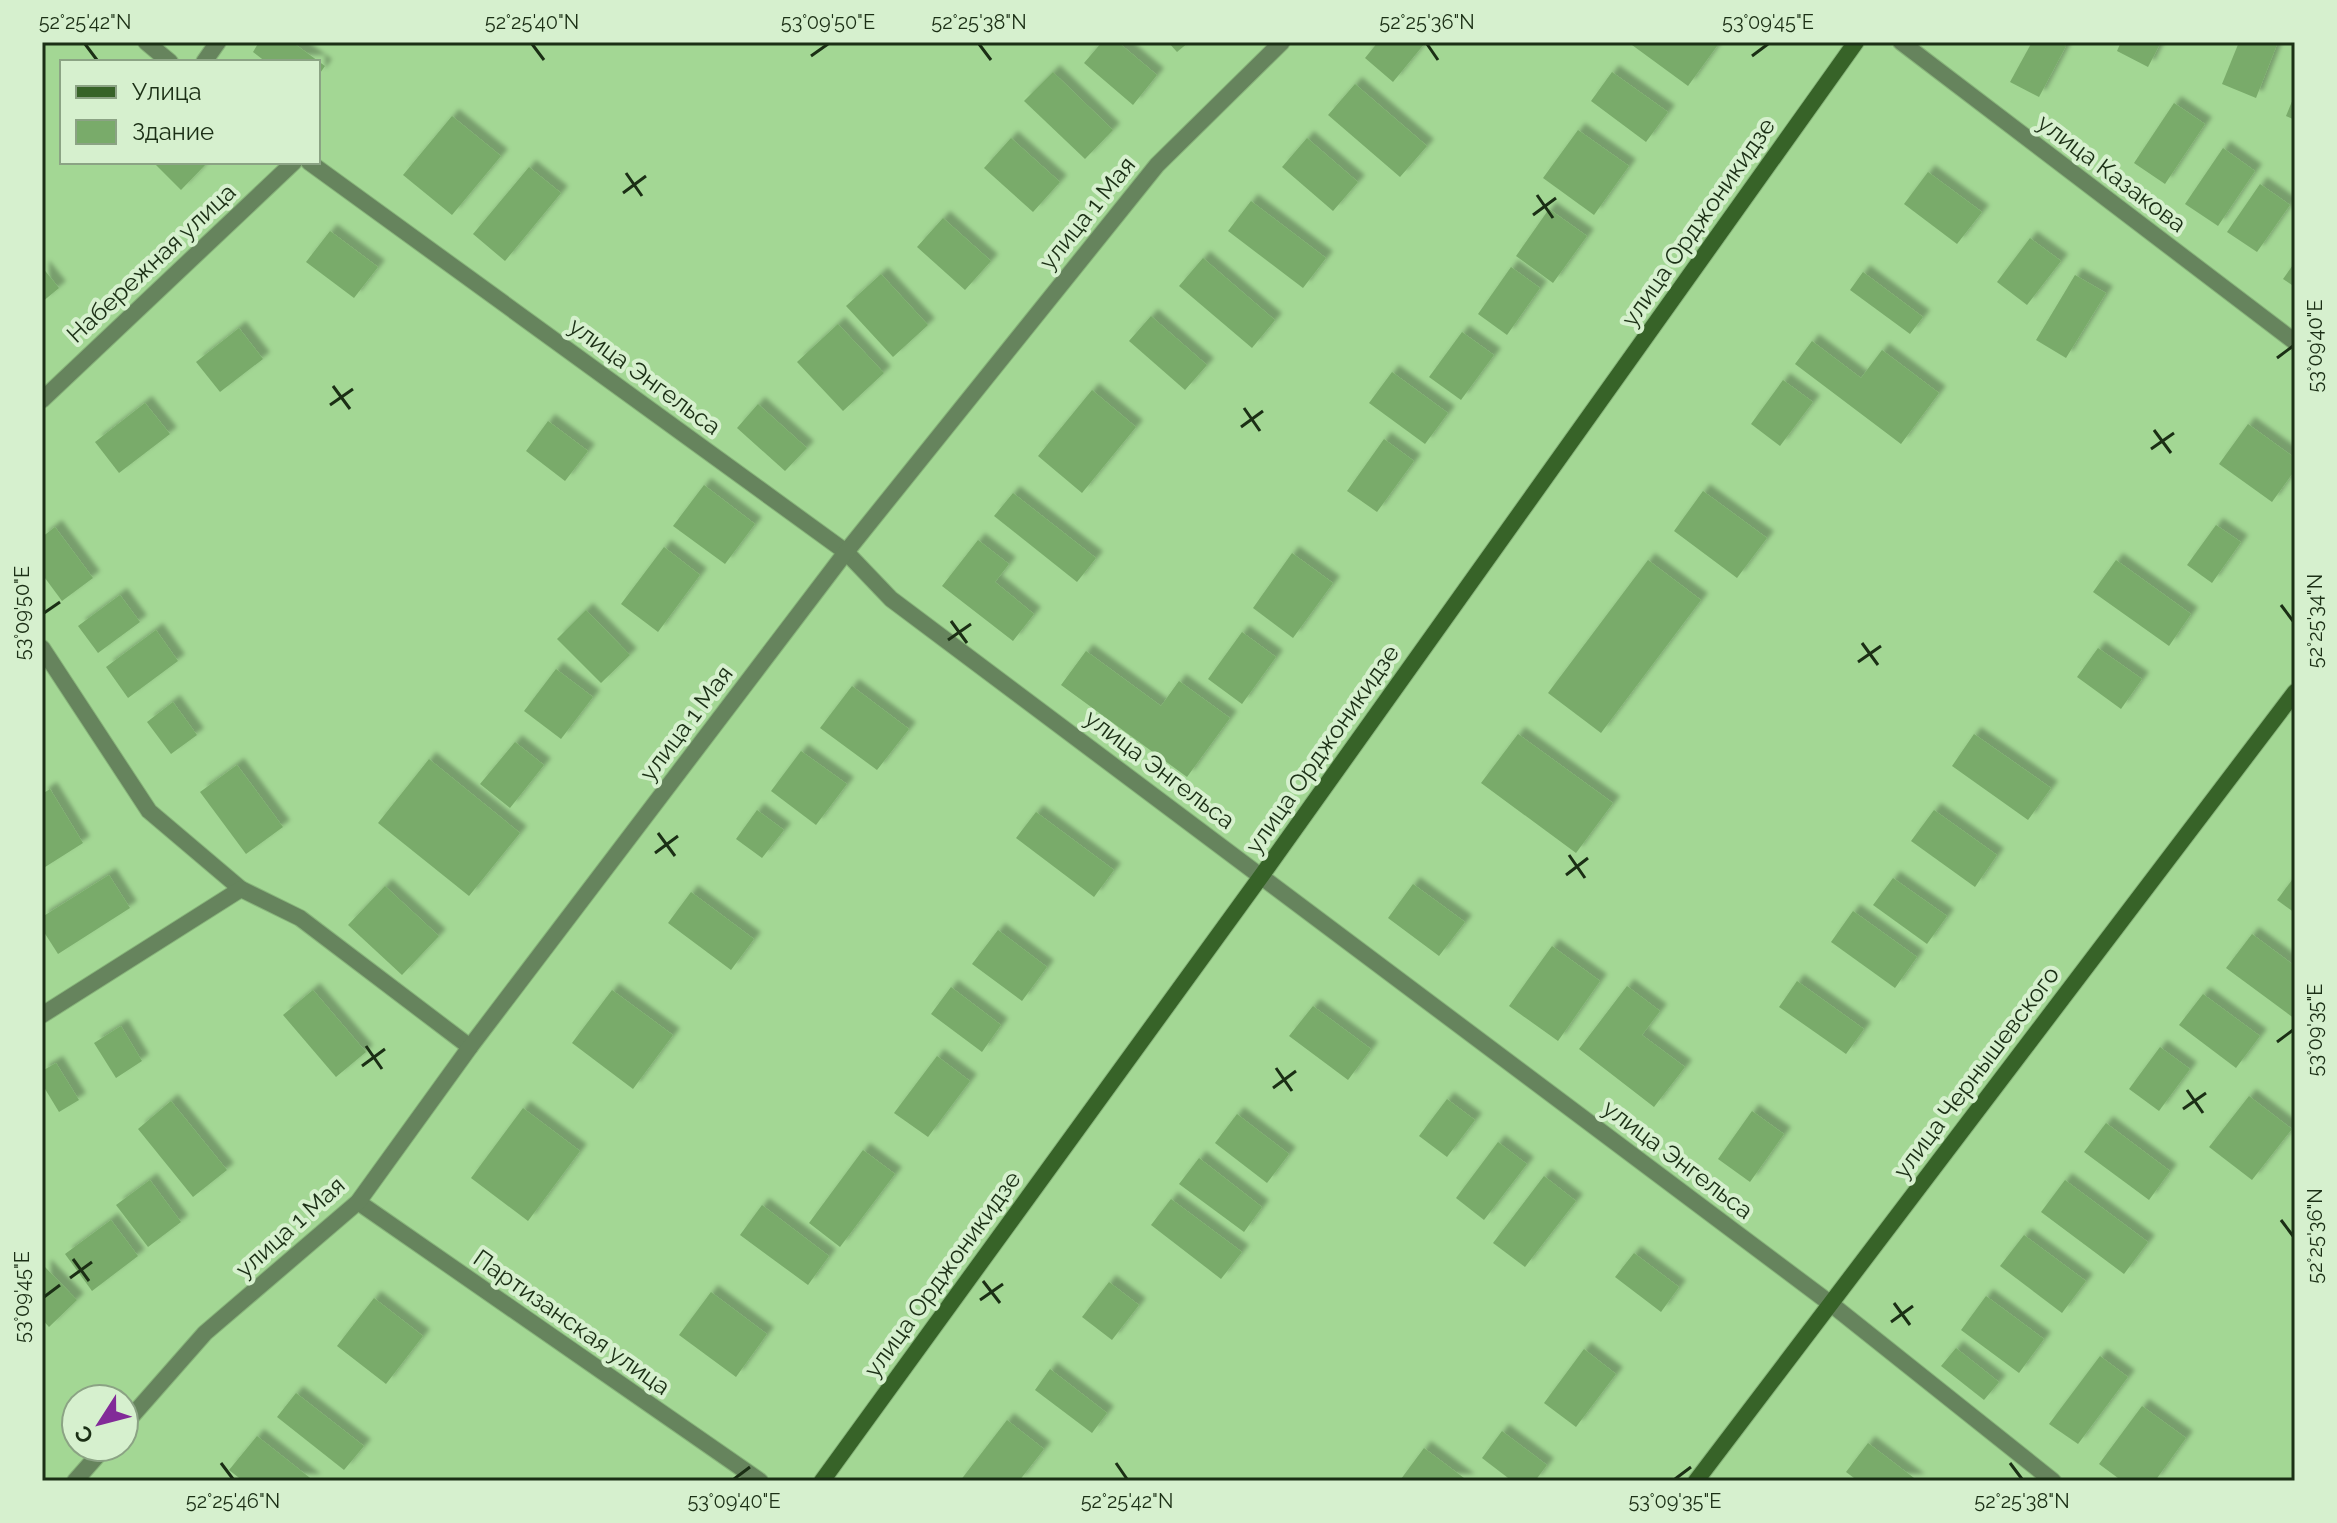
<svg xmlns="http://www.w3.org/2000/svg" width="2337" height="1523" viewBox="0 0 2337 1523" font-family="Raleway,sans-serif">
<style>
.building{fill:#79ab6a;filter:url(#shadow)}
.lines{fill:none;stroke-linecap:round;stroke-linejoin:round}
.street-casing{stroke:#88b57b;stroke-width:18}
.secondary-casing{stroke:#88b57b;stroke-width:18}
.street{stroke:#66845d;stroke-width:16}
.secondary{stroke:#376328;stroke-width:16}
.ticks{fill:none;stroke:#1b2f15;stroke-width:3}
.labels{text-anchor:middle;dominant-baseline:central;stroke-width:8;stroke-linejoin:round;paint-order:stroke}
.street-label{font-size:24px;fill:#1b2f15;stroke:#d6f0ce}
.neatline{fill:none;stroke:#1b2f15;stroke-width:3}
.ticks-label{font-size:20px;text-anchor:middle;fill:#1b2f15}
</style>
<defs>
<filter id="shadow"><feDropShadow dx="7" dy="-7" stdDeviation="2" flood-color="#0004"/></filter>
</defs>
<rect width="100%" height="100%" fill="#a3d794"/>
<g class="building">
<polygon points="259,42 292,42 325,66 318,76 318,62 266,62 253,52"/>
<polygon points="1102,42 1118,42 1157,75 1133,105 1084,63"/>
<polygon points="1168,42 1189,42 1177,52"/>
<polygon points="1378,42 1423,42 1425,43 1393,82 1365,58"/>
<polygon points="1634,42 1720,42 1688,86 1632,45"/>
<polygon points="2032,42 2057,42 2066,46 2039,97 2010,82"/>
<polygon points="2121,42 2161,42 2148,67 2117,51"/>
<polygon points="2239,42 2278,42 2256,98 2222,84"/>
<polygon points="1053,72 1113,130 1085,159 1024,101"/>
<polygon points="1612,72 1668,112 1646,142 1591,101"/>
<polygon points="1355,84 1427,146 1400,177 1328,115"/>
<polygon points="2295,94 2295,120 2286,116"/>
<polygon points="2174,103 2205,124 2165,184 2134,163"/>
<polygon points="452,116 501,156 452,215 403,175"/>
<polygon points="1578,130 1629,166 1594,215 1543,178"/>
<polygon points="1011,138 1060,182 1033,212 984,168"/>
<polygon points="1307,138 1358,182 1333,211 1282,167"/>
<polygon points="2223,148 2255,171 2218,226 2185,204"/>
<polygon points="153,162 208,162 181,190"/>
<polygon points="529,167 561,193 505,261 473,234"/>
<polygon points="1928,172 1982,212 1957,244 1904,204"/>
<polygon points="2260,184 2290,205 2257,252 2227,232"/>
<polygon points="1251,201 1326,258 1303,288 1228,231"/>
<polygon points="1549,209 1587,236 1553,283 1516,256"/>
<polygon points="943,218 991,261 965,290 917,247"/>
<polygon points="330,231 378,267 354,298 306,262"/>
<polygon points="2030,238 2061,261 2027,305 1997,282"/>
<polygon points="1203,258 1275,320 1252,348 1179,286"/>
<polygon points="2295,262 2295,287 2283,279"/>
<polygon points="42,267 59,288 42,302"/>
<polygon points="1511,267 1540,288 1507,335 1478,314"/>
<polygon points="1863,272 1923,317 1910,334 1850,290"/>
<polygon points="881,274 928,325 893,357 846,306"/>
<polygon points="2075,275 2106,293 2066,358 2036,340"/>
<polygon points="1151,316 1207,365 1185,390 1129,341"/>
<polygon points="838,324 884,373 843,411 797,362"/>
<polygon points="239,328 263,359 220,392 196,362"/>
<polygon points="1462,332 1494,355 1461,400 1429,377"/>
<polygon points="1812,341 1861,378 1882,350 1939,393 1901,444 1795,364"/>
<polygon points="1392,372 1448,413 1425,444 1369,403"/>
<polygon points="1783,380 1813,402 1780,446 1751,424"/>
<polygon points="1092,390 1136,427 1082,493 1038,456"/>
<polygon points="145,403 170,434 119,473 95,442"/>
<polygon points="758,404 807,448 785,471 737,428"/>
<polygon points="548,421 588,451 565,481 526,451"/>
<polygon points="2248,424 2295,458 2295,470 2272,502 2219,464"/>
<polygon points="1384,439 1414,461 1377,512 1347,491"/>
<polygon points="704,485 755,524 725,564 673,526"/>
<polygon points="1703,491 1767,538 1737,578 1674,531"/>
<polygon points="1013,493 1096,558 1077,582 994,516"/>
<polygon points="2216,525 2241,542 2212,583 2187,565"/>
<polygon points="55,527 93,578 62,601 42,574 42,537"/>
<polygon points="978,540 1009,564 995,582 1034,614 1013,641 942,586"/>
<polygon points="664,547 700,575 658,632 621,604"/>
<polygon points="1292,553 1333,583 1293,638 1253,608"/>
<polygon points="1648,560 1701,600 1601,733 1548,693"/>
<polygon points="2116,560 2191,614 2169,646 2093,592"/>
<polygon points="120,595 140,622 98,653 78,626"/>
<polygon points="586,610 630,655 601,683 557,639"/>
<polygon points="156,630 178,661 128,698 106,667"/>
<polygon points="1242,632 1276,657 1242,704 1208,679"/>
<polygon points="2098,648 2142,679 2121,709 2077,677"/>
<polygon points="1086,651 1161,706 1179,681 1230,718 1187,777 1061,685"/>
<polygon points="556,669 593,697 561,739 524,711"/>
<polygon points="852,686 909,729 877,770 820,728"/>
<polygon points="173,702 197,735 171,754 147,722"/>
<polygon points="1518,734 1613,803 1576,853 1481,783"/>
<polygon points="1974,734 2051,788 2028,820 1952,766"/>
<polygon points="515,742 544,765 510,808 480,784"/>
<polygon points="801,751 847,784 816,825 771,791"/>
<polygon points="429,759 520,833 469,896 378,823"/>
<polygon points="237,765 283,827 246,854 200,792"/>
<polygon points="50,789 83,843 42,869 42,794"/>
<polygon points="757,810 784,830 762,858 736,839"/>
<polygon points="1934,810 1997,855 1975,887 1911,841"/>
<polygon points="1036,812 1114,870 1094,897 1016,838"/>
<polygon points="109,875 130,908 58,954 42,929 42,917"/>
<polygon points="2295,876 2295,913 2277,900"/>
<polygon points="1893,878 1947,916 1927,944 1873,905"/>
<polygon points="1413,884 1465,922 1439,956 1388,918"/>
<polygon points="385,886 439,936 402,975 348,925"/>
<polygon points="691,892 754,939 731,970 668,923"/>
<polygon points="1853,911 1917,957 1895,988 1831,942"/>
<polygon points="998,930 1047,967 1022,1001 972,964"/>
<polygon points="2252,934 2295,966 2295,1019 2226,968"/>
<polygon points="1552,946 1600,981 1558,1041 1509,1006"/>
<polygon points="1797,981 1864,1029 1846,1054 1779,1007"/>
<polygon points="1627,986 1660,1011 1642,1035 1685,1067 1654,1107 1579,1049"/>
<polygon points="951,987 1001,1025 982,1052 931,1014"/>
<polygon points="313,990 366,1052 336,1077 283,1015"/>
<polygon points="612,990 673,1035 633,1089 572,1043"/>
<polygon points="2203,994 2260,1036 2236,1068 2179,1025"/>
<polygon points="1313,1006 1371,1049 1348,1080 1289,1036"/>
<polygon points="121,1026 142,1061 116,1078 94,1043"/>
<polygon points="2160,1047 2190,1069 2159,1111 2129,1089"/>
<polygon points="937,1056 970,1081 928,1137 894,1113"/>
<polygon points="56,1063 79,1100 59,1112 42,1084 42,1071"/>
<polygon points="2249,1096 2292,1129 2252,1180 2209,1147"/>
<polygon points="1447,1099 1475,1120 1447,1157 1419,1136"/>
<polygon points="171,1101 227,1170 193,1197 138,1129"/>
<polygon points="523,1108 580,1151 528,1221 471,1178"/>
<polygon points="1752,1111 1784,1134 1750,1182 1718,1159"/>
<polygon points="1237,1114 1289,1154 1267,1183 1215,1143"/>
<polygon points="2106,1123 2170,1171 2149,1200 2084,1152"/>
<polygon points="1498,1142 1527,1164 1484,1220 1456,1198"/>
<polygon points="863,1150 895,1174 840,1247 809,1223"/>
<polygon points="1199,1158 1262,1207 1244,1232 1179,1184"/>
<polygon points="1544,1176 1576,1201 1525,1267 1493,1243"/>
<polygon points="150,1180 181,1222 148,1247 116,1205"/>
<polygon points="2065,1180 2148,1242 2124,1274 2041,1212"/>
<polygon points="1171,1199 1242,1252 1221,1279 1151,1225"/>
<polygon points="762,1205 829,1256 808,1285 740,1235"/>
<polygon points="111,1220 138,1256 92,1291 65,1254"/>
<polygon points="2024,1235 2086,1281 2062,1313 2000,1266"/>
<polygon points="1634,1253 1679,1287 1661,1312 1615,1277"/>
<polygon points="44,1266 77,1300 49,1327 42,1319"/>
<polygon points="1109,1282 1139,1305 1112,1340 1082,1317"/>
<polygon points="711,1292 767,1334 736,1377 679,1335"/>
<polygon points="1986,1296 2044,1339 2019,1373 1961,1330"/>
<polygon points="374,1298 423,1336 386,1384 337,1346"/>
<polygon points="1956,1348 1999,1382 1984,1400 1941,1366"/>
<polygon points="1584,1349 1616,1374 1576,1427 1544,1403"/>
<polygon points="2100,1356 2128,1377 2078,1444 2049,1424"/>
<polygon points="1050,1369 1107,1413 1092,1433 1035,1390"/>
<polygon points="296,1393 364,1446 344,1470 277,1417"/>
<polygon points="2142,1406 2186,1438 2155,1481 2122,1481 2099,1464"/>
<polygon points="1007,1420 1044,1449 1019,1481 960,1481"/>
<polygon points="1502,1431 1547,1465 1535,1481 1512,1481 1482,1458"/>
<polygon points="257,1436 314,1481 243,1481 229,1470"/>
<polygon points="1868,1443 1918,1481 1858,1481 1846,1472"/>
<polygon points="1424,1448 1468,1481 1404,1481 1401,1479"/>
</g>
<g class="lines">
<defs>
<g id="street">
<polyline points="146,42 170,62"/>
<polyline points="1901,42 2295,342"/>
<polyline points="204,62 218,42"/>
<polyline points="309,162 846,552 891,599 1831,1304 2053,1481"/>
<polyline points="42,400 294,162"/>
<polyline points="42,648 149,811 241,889 300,918 470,1047"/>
<polyline points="42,1015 241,889"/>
<polyline points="358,1202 760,1481"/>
<polyline points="124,1425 205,1333 358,1202 470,1047 846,552 1157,165 1282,42"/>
<polyline points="75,1481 105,1447"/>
</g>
<g id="secondary">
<polyline points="822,1481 1262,875 1856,42"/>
<polyline points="1696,1481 2295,692"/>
</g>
</defs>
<use href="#street" class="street-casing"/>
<use href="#secondary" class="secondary-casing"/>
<use href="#street" class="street"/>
<use href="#secondary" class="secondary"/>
</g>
<path class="ticks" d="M85,44L97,60M532,44L544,60M979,44L991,60M1427,44L1438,60M811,56L828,44M1752,56L1768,44M626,173L642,196M623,193L646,176M1537,195L1553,218M1533,215L1556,198M2277,358L2293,346M333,386L350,409M330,405L353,389M1244,408L1260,431M1241,427L1263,411M2154,430L2171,453M2151,449L2174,433M2281,605L2293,621M44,613L60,602M951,621L967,643M948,640L971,624M1862,643L1878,665M1858,662L1881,646M658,833L675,856M655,853L678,836M1569,855L1585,878M1566,875L1588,858M2277,1042L2293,1030M366,1046L382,1069M362,1066L385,1049M1276,1068L1292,1091M1273,1088L1296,1071M2187,1090L2203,1113M2183,1109L2206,1093M2281,1220L2293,1236M73,1259L89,1281M70,1278L92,1262M983,1281L1000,1303M44,1297L60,1285M980,1300L1003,1284M1894,1303L1910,1325M1891,1322L1913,1306M221,1463L233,1479M1116,1463L1127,1479M2010,1463L2022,1479M734,1479L750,1467M1675,1479L1691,1467"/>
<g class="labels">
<g class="street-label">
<text transform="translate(2112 173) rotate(37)">улица Казакова</text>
<text transform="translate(1087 213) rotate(-51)">улица 1 Мая</text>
<text transform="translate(1698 222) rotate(-55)">улица Орджоникидзе</text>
<text transform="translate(151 263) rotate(-43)">Набережная улица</text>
<text transform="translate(645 376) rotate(36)">улица Энгельса</text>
<text transform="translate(686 723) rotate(-53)">улица 1 Мая</text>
<text transform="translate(1322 749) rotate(-55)">улица Орджоникидзе</text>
<text transform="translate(1160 769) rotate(37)">улица Энгельса</text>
<text transform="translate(1976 1072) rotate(-53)">улица Чернышевского</text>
<text transform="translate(1678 1159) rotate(37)">улица Энгельса</text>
<text transform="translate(290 1227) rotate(-42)">улица 1 Мая</text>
<text transform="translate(942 1274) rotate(-54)">улица Орджоникидзе</text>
<text transform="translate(572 1322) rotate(35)">Партизанская улица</text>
</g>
</g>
<rect width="2337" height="1523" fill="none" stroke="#d6f0ce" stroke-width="88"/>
<rect x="60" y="60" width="260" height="104" fill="#d6f0ce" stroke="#8ba384" stroke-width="2"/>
<rect x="76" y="86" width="40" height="12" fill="#376328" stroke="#8ba384" stroke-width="2"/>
<text x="132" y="100" font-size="24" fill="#1b2f15">Улица</text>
<rect x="76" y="120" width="40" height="24" fill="#79ab6a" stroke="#8ba384" stroke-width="2"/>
<text x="132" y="140" font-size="24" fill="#1b2f15">Здание</text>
<g transform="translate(100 1423) rotate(234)"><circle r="38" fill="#d6f0ce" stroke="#8ba384" stroke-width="2"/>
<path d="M0-6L14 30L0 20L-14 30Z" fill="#822b98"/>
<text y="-12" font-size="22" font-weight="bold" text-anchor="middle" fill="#1b2f15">С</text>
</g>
<rect x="44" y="44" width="2249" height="1435" class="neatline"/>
<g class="ticks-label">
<text x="85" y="29">52°25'42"N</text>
<text x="532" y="29">52°25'40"N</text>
<text x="828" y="29">53°09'50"E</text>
<text x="979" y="29">52°25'38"N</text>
<text x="1427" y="29">52°25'36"N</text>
<text x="1768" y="29">53°09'45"E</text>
<text transform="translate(2315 346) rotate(-90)" y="7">53°09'40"E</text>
<text transform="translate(22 613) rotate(-90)" y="7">53°09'50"E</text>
<text transform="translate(2315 621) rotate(-90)" y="7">52°25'34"N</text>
<text transform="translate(2315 1030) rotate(-90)" y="7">53°09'35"E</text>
<text transform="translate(2315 1236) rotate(-90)" y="7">52°25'36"N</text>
<text transform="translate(22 1297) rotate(-90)" y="7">53°09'45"E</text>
<text x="233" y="1508">52°25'46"N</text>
<text x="734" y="1508">53°09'40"E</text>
<text x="1127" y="1508">52°25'42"N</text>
<text x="1675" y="1508">53°09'35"E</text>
<text x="2022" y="1508">52°25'38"N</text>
</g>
</svg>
